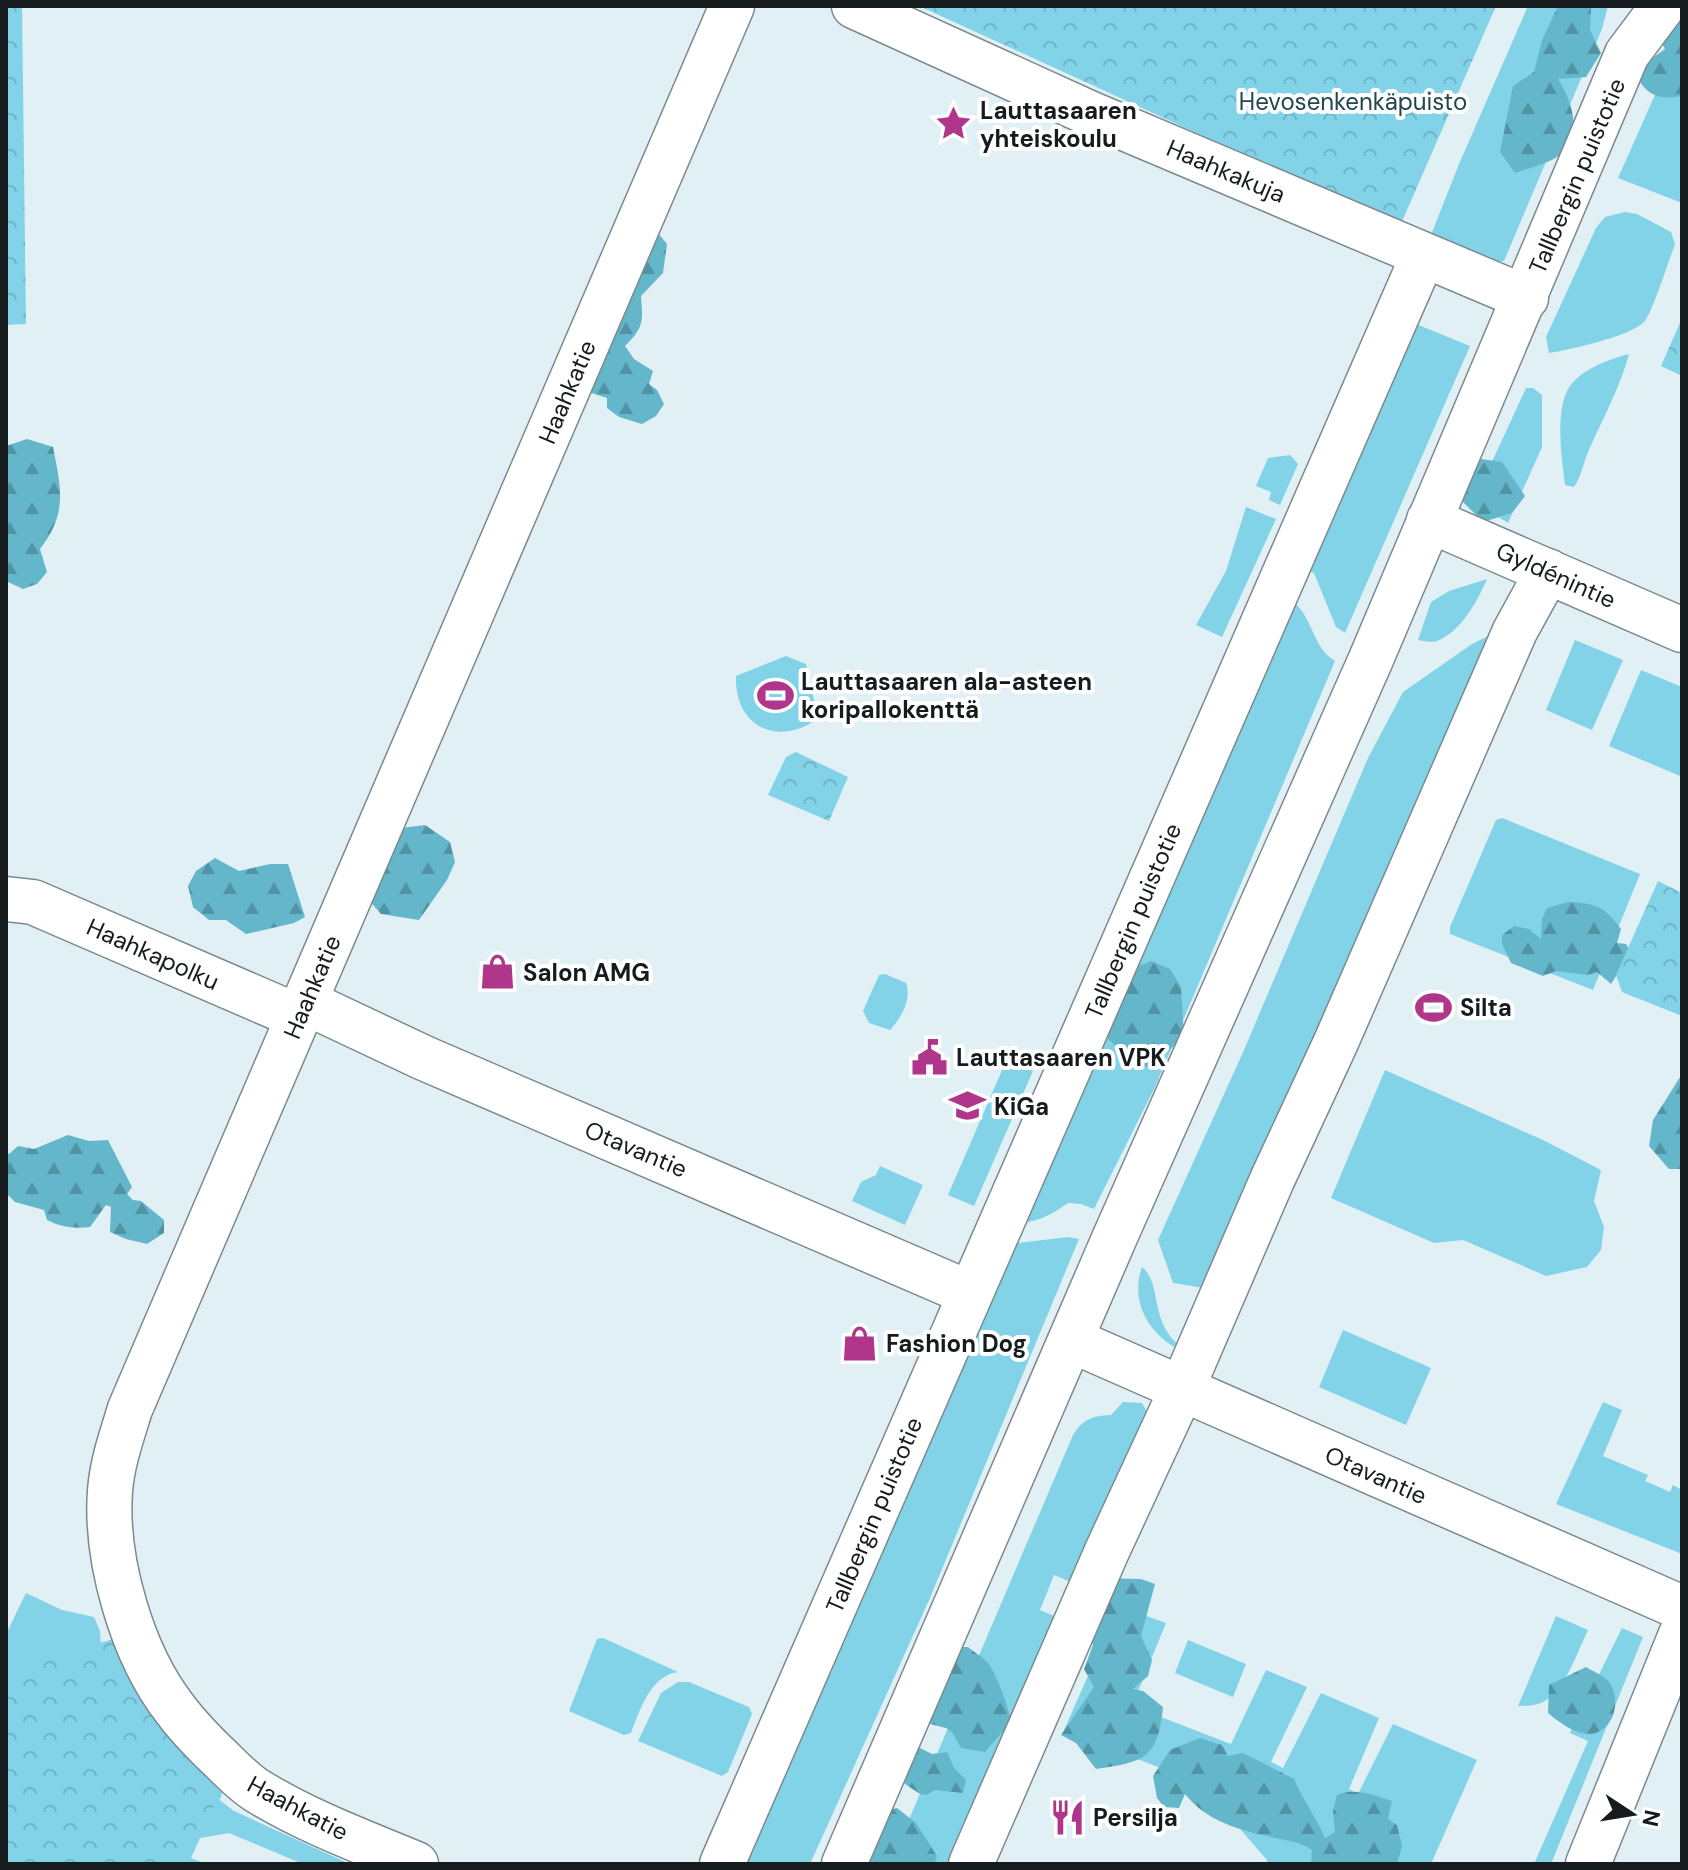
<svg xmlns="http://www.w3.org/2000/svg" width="1688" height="1870" viewBox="0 0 1688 1870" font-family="'DM Sans',sans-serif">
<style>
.grass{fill:#82d3e8}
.forest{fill:url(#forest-firs)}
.park{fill:url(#park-crowns)}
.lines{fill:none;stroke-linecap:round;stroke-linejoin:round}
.minor-casing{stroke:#7c8a8e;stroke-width:47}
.minor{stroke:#fff;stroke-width:44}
.labels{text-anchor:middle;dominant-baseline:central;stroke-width:8;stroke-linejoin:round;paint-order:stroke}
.park-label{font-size:24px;fill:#20464f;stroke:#fff}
.poi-label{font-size:24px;font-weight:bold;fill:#161c1d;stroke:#fff;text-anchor:start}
.street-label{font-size:24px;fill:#161c1d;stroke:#fff}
</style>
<defs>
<pattern id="forest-firs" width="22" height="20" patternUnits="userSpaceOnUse" patternTransform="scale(2)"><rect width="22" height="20" fill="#64b6cb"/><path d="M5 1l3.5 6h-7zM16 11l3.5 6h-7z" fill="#5193a4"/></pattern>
<pattern id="park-crowns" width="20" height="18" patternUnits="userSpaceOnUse" patternTransform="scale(2)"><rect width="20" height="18" fill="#82d3e8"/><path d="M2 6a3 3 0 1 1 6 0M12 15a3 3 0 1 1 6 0" fill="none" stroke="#70b5c7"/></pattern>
</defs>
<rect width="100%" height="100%" fill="#e1f0f5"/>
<g class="grass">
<polygon points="1528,6 1608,6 1602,29 1504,261 1491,263 1431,235 1459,164"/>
<polygon points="1682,34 1682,203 1618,178"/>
<path d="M1625,212L1637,214L1671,232L1675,244C1669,260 1653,310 1645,321C1632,336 1569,350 1549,353L1546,337L1596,228L1605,217Z"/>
<polygon points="1416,324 1470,346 1345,633 1336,627 1314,573 1304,569"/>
<path d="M1629,354C1620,388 1602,420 1588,452C1583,464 1581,477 1574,487L1565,485C1562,459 1554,409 1570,386C1582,369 1610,359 1629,354Z"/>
<polygon points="1526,388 1533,388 1542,395 1542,447 1508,523 1492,513 1484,479"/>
<polygon points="1290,455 1298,464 1280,505 1269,500 1271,492 1256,486 1268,458"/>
<polygon points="1246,507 1276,519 1222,637 1196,625 1226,571"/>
<path d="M1487,579C1478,600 1461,632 1437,641C1432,643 1423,641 1418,640L1431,602L1449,591Z"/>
<path d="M1291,600C1313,615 1312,648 1335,661L1155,1087L1094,1209L1081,1204L1068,1203C1054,1213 1038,1223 1020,1222Z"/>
<polygon points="1490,635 1204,1288 1173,1283 1158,1240 1244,1050 1368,758 1403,692 1472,644"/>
<polygon points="1575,640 1623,660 1592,730 1546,710"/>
<path d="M786,656L806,664L818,718C779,748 734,727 736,676Z"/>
<polygon points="1641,670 1682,687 1680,776 1609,746"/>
<polygon points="1502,818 1640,874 1593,990 1450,934 1450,927 1496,820"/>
<path d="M885,974L906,983C912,999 901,1018 890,1030L869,1023L863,1011L879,975Z"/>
<polygon points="1006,1061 1033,1071 974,1206 948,1195"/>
<polygon points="1385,1070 1543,1140 1601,1170 1594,1201 1604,1227 1601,1250 1587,1267 1546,1276 1463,1240 1434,1243 1331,1198"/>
<polygon points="880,1166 923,1185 905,1225 852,1201 861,1182 876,1175"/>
<polygon points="1068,1237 1079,1239 930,1598 810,1864 742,1864 1009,1244"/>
<path d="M1142,1267C1163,1284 1148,1321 1181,1347L1178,1349C1147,1332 1130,1300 1142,1267Z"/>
<polygon points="1343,1330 1431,1368 1406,1425 1319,1387"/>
<path d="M1123,1402L1142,1403L1150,1417L1078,1585L1054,1575L1040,1610L1064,1620L956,1864H890L1073,1435C1083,1419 1092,1416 1111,1415Z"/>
<polygon points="1603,1402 1622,1410 1603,1456 1648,1475 1645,1481 1670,1492 1673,1485 1682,1490 1682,1554 1556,1504"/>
<polygon points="26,1593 62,1610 94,1617 100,1631 102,1663 6,1705 6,1634"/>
<polygon points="1119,1606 1166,1623 1132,1706 1231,1744 1266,1670 1307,1687 1271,1762 1283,1768 1321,1693 1379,1718 1349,1789 1358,1794 1393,1724 1477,1760 1431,1864 1267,1864 1267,1860 1228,1815 1168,1771 1064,1730"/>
<path d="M1556,1616L1588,1630C1578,1651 1562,1698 1538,1704C1532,1706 1524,1706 1518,1706Z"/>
<polygon points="1622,1628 1643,1637 1551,1864 1534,1864 1588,1741 1570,1733"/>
<path d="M603,1638L678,1672C650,1676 640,1710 631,1733L624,1735L569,1711L597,1639Z"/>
<polygon points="1188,1640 1246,1664 1233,1697 1175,1673"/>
<polygon points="678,1682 689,1682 749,1707 752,1714 728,1772 722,1776 638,1741 661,1693"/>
<polygon points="196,1782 234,1811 350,1864 303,1864 229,1833 200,1838 191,1858 207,1864 113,1864"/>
</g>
<g class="forest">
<path d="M1558,6H1682V96C1659,100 1647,96 1636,75L1644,64L1665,49L1641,6L1591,8L1590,30L1601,53L1586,77L1558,79C1570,97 1582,130 1566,149C1555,163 1531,167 1515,173L1500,152L1513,86L1534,72L1542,40Z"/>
<path d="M653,227L667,244L663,273L641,296C643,322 644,327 625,346L634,359L653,371L649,384L657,390L664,404L656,416L642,424L619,417L607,408V398L576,388Z"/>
<path d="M27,439L53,447C61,488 68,513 40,549L47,572L37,584L23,589L6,581V446Z"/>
<polygon points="1481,459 1502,462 1525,496 1512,513 1483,522 1463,502 1467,479"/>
<polygon points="425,825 450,842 455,862 447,880 419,920 381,914 366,897 393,829"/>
<polygon points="215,858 239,871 270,864 288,864 305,917 294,923 246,934 226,920 209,920 193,907 188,886 196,871"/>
<path d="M1568,902C1595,903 1604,906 1621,929L1617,943L1626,944L1631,953L1611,984L1597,972L1588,975L1556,971L1543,976L1511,963L1502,944V935L1514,926L1529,929L1541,939L1542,919L1547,908Z"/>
<polygon points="1151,961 1170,969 1181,987 1184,1036 1151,1068 1135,1063 1108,1039 1108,995 1121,973"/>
<polygon points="1682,1074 1682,1169 1669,1169 1649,1146 1653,1120"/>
<path d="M68,1135L89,1141L108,1140L132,1187L127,1194L133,1200L141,1201L164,1220V1233L147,1244L126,1239L110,1232L111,1207L106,1205L90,1227C74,1229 61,1227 47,1220L44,1210L15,1202L6,1193V1152L9,1154L18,1146L34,1149Z"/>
<path d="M1099,1578L1141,1579L1155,1584L1141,1636L1152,1660L1148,1676L1133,1689L1143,1691L1163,1707C1158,1759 1144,1762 1096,1769L1076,1743L1061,1735L1094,1687L1084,1669L1093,1645L1089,1635Z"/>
<path d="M959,1647H968C974,1652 983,1657 988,1663C998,1677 1008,1706 1011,1722L985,1752L961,1748L952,1732L946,1728L930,1724L917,1711Z"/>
<path d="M1586,1667C1592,1671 1603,1675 1608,1681C1620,1695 1617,1722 1600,1731C1583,1741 1560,1723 1548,1713L1549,1685Z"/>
<path d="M1200,1738L1222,1745L1228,1756L1243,1753L1294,1779C1303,1800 1316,1817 1325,1838L1335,1832L1333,1811L1337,1795C1355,1787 1374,1795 1392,1801L1388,1819L1397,1825L1402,1846L1397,1864H1311L1312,1850C1299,1841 1291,1842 1276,1838C1242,1831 1207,1822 1185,1794L1179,1808L1164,1807L1157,1798L1153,1776L1170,1750Z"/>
<polygon points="916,1746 932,1754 947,1752 954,1768 966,1780 963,1793 935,1790 926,1795 920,1794 905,1784 900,1766"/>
<polygon points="897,1808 916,1823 937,1856 934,1864 848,1864 881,1811"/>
</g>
<g class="park">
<polygon points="6,6 22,6 26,324 6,325"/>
<polygon points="919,6 1496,6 1400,226"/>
<polygon points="1682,318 1682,376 1661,366"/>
<polygon points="796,752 848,777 829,821 768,795 786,757"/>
<polygon points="1658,881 1682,893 1682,1016 1622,992 1616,975"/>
<polygon points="132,1633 230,1773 220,1799 177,1853 177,1864 6,1864 6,1666 15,1670"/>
</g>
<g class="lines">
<defs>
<g id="minor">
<polyline points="854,6 1089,113 1526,298"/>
<polyline points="1429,520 1682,630"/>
<polyline points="6,899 33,902 299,1017"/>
<polyline points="305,1002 424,1058 969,1293"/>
<polyline points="1071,1340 1682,1608"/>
<path d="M416,1864C363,1842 306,1821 256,1790C245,1783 234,1772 224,1762C207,1746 189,1728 175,1709C132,1654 105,1560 110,1491C112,1463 122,1435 130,1409L732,6"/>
<polyline points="722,1864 1423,256"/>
<polyline points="844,1864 1114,1239 1371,659 1627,54 1663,6"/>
<polyline points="971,1864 1107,1551 1181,1391 1272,1180 1336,1042 1515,631 1548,571"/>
<polyline points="1588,1864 1682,1632"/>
</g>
</defs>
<use href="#minor" class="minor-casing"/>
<use href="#minor" class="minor"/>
</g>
<defs>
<symbol id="sight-bare" viewBox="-9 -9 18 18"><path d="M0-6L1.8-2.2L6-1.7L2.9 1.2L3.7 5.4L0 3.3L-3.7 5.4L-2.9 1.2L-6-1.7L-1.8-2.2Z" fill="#af368a" stroke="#fff" stroke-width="2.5" paint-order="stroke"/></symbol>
<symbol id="stadium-bare" viewBox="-9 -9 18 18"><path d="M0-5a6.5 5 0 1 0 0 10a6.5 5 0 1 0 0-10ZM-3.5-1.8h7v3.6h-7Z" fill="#af368a" stroke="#fff" stroke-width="2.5" paint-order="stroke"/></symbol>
<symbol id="shop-bare" viewBox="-9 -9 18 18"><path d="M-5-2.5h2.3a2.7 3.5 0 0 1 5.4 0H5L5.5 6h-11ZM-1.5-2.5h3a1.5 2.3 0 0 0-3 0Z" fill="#af368a" stroke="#fff" stroke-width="2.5" paint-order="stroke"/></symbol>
<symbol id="civic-bare" viewBox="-9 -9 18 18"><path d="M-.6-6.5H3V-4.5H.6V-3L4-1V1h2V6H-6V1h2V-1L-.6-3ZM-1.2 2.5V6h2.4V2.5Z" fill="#af368a" stroke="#fff" stroke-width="2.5" paint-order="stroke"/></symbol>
<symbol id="school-bare" viewBox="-9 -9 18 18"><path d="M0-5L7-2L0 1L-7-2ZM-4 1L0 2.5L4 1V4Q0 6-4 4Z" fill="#af368a" stroke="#fff" stroke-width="2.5" paint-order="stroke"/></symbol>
<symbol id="restaurant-bare" viewBox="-9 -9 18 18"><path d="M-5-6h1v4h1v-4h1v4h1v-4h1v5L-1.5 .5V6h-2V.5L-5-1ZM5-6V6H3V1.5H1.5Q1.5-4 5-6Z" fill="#af368a" stroke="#fff" stroke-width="2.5" paint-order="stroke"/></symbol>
</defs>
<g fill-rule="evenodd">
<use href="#sight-bare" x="928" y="98" width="51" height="51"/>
<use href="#stadium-bare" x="750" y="670" width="51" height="51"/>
<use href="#shop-bare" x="472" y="946" width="51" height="51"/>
<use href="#stadium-bare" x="1408" y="982" width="51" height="51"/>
<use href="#civic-bare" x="904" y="1032" width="51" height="51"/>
<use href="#school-bare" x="942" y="1080" width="51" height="51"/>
<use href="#shop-bare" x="834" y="1318" width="51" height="51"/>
<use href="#restaurant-bare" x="1042" y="1792" width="51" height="51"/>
</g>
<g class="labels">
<g class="park-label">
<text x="1353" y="101">Hevosenkenkäpuisto</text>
</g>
<g class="poi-label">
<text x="980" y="110">Lauttasaaren<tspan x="980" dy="28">yhteiskoulu</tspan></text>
<text x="801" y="681">Lauttasaaren ala-asteen<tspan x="801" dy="28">koripallokenttä</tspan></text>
<text x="523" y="972">Salon AMG</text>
<text x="1460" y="1007">Silta</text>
<text x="956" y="1057">Lauttasaaren VPK</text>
<text x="994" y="1106">KiGa</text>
<text x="886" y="1343">Fashion Dog</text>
<text x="1093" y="1817">Persilja</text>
</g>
<g class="street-label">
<text transform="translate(1226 171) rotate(23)">Haahkakuja</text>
<text transform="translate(1577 176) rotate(-67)">Tallbergin puistotie</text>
<text transform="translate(567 392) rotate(-67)">Haahkatie</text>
<text transform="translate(1556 575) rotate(24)">Gyldénintie</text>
<text transform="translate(1133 921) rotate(-67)">Tallbergin puistotie</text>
<text transform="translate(153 954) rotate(24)">Haahkapolku</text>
<text transform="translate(312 987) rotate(-67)">Haahkatie</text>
<text transform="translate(636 1149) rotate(23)">Otavantie</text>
<text transform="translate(1376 1475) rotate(24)">Otavantie</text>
<text transform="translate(874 1515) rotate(-67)">Tallbergin puistotie</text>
<text transform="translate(298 1808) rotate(28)">Haahkatie</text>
</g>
</g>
<rect width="1688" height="1870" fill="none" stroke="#161c1d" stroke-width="16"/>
<g transform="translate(1632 1814) rotate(102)" stroke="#ffffff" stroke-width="6" paint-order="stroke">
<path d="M0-6L14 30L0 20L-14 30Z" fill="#161c1d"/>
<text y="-12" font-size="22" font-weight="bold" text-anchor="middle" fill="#161c1d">N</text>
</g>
</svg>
